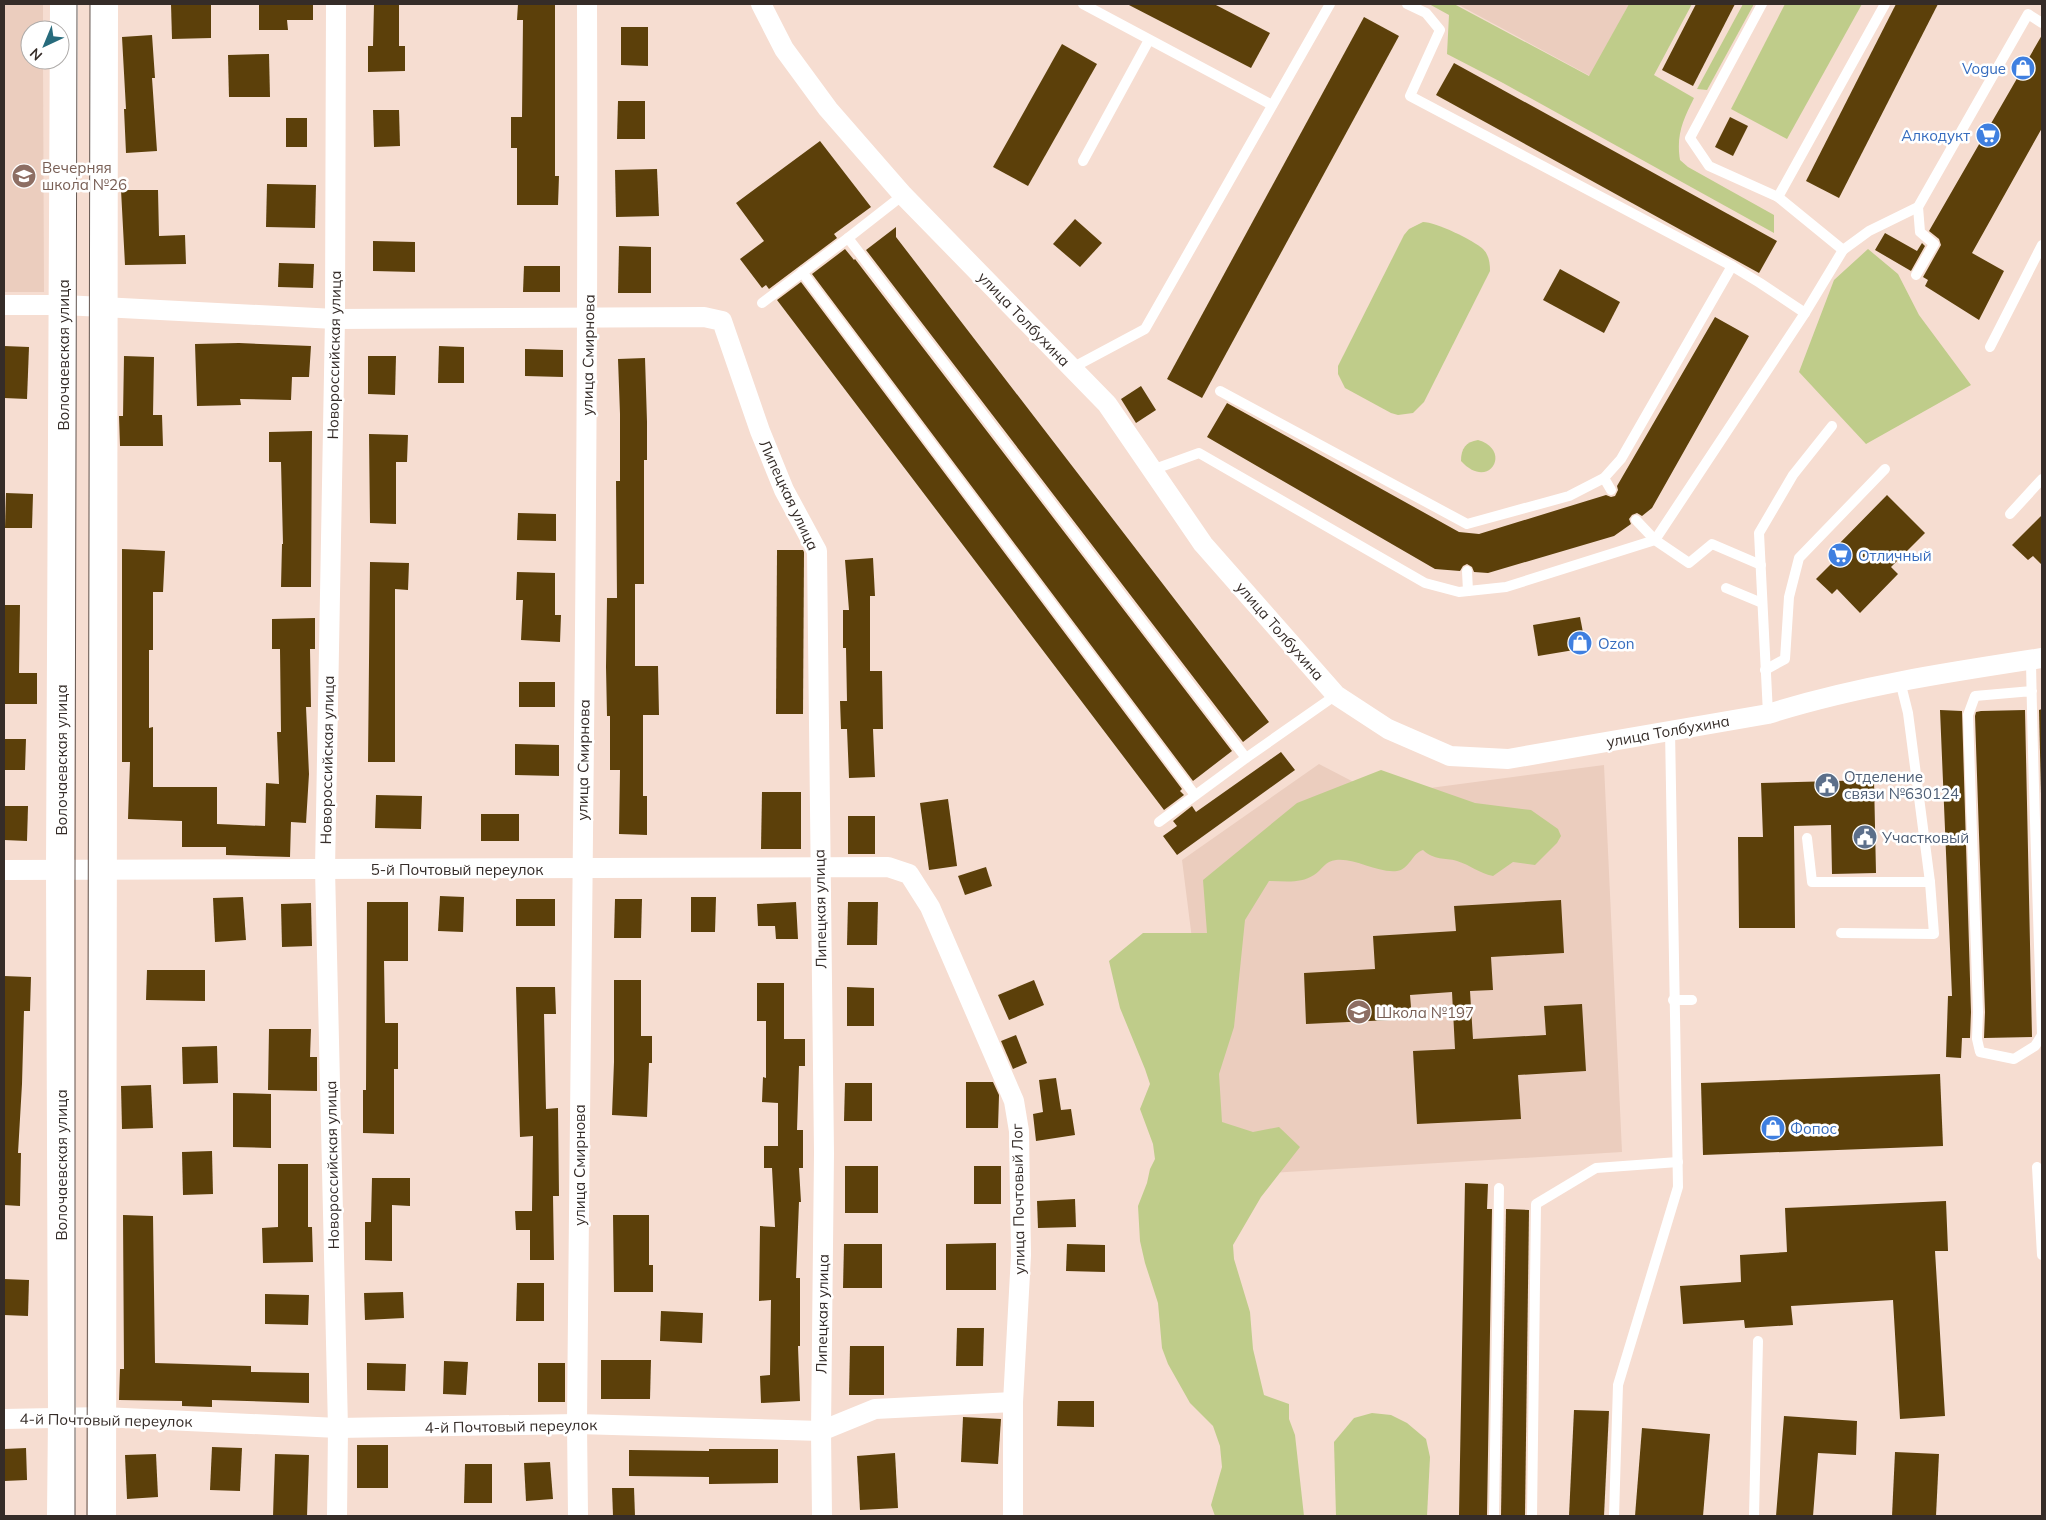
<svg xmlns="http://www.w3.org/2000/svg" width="2046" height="1520" viewBox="0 0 2046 1520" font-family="Mulish,sans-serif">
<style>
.built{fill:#ebcdbe}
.green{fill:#bfcc8a}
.building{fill:#5c400a}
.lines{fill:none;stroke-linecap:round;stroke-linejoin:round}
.lane{stroke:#fff;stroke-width:10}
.street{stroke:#fff;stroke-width:20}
.secondary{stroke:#fff;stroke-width:28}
.tram{stroke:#62554f;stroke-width:1}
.labels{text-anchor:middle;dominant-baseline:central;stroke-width:5;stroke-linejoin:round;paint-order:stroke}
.shop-label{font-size:15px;fill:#366cbe;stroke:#fff;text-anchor:start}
.education-label{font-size:15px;fill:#785e54;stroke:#fff;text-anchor:start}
.street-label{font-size:15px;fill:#352c28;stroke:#fff}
.service-label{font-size:15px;fill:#4e5e75;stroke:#fff;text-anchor:start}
</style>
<rect width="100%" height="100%" fill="#f6ddd1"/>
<g class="built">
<polygon points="4,4 43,4 43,30 30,30 30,60 43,60 44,292 4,292"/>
<polygon points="1457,4 1629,4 1590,76"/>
<polygon points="1319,764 1371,791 1430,788 1604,765 1622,1152 1222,1176 1182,860"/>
</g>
<g class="green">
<path d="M1429,4H1454L1589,76L1629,4H1692L1654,75L1694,98C1683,120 1676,135 1680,160L1688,167L1774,215V233L1503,83L1447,54L1449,15Z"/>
<polygon points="1743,4 1754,4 1707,90 1697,89"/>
<polygon points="1785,4 1862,4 1787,139 1731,109"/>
<path d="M1423,222C1436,222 1473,240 1483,249C1489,255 1490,263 1490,271L1424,402L1413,413L1398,415L1391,413L1345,388L1338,374V366L1404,235L1409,229Z"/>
<polygon points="1868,249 1898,274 1919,315 1971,385 1866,444 1799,372 1834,280"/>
<path d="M1478,440C1513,450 1489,492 1461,461C1461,448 1466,442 1478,440Z"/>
<path d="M1381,770L1475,803L1531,810L1558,829L1561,836L1557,843L1535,865L1513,862L1493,876C1479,873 1470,865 1457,861C1444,857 1435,861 1423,850C1412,853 1410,869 1397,871C1376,873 1356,858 1336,860C1325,861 1322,870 1314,875C1300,884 1285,881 1269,881L1245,920L1234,1027L1219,1074L1222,1122L1253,1132L1279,1127L1300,1147L1261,1197L1233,1245L1234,1259L1250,1312L1253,1349L1264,1395L1289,1404V1419L1295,1435L1304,1516H1215L1211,1505L1222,1467L1220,1446L1213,1426L1190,1403L1168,1364L1162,1348L1158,1303L1145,1263L1140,1241L1138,1206L1147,1183L1150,1169L1155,1159L1153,1144L1140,1109L1150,1084L1145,1069L1120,1008L1109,961L1143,933H1207L1203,880L1297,803Z"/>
<polygon points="1372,1413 1391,1415 1407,1423 1426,1439 1430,1457 1427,1516 1336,1516 1334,1442 1354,1418"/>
</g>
<g class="building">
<polygon points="171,4 211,4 211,38 172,39"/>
<polygon points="259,4 313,4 313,20 287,20 288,30 259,30"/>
<polygon points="374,4 399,4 399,46 405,46 405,71 368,72 368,46 373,46"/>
<polygon points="518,4 555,4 555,176 559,176 558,205 517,205 517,148 511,148 511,117 522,117 523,20 517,20"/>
<polygon points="1127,4 1214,4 1270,33 1251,68"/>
<polygon points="1696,4 1735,4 1693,86 1662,70"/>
<polygon points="1896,4 1938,4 1839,198 1806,181"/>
<polygon points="1364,17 1399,36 1202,398 1167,379"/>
<polygon points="621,27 648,27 648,66 621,65"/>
<polygon points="152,35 155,78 152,78 157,151 126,153 124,109 126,109 122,37"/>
<polygon points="2042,35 2042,128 1972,253 2004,271 1979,320 1925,286 1928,280 1923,277 1941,245 1939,239 1929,231"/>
<polygon points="1062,44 1097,64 1028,186 993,167"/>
<polygon points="269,54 270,97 229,97 228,55"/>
<polygon points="1454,63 1777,241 1759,273 1436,95"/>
<polygon points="618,101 645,101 645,139 617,139"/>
<polygon points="373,110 399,110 400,146 374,147"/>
<polygon points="1730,117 1748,126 1733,156 1715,147"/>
<rect x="286" y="118" width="21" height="29"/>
<polygon points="820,141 871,207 834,234 837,238 769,289 766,285 762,288 740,259 764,241 736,203"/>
<polygon points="657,169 659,216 616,217 615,170"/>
<polygon points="267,184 316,185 315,228 266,227"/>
<polygon points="121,190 158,190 159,236 185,235 186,264 125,265"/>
<polygon points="1075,219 1102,243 1080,267 1053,244"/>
<polygon points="896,227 896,237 1269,722 1243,742 866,250"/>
<polygon points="1885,233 1917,251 1922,243 1925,246 1911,271 1875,250"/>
<polygon points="373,241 415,242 415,272 373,271"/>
<polygon points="619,246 651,247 651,293 618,293"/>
<polygon points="845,249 854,260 855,259 1232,751 1193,781 812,274"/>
<polygon points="279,263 314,264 313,288 278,287"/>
<polygon points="524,266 560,266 560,292 523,292"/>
<polygon points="1560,269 1620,302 1604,333 1543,300"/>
<polygon points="801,282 1182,789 1180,791 1184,795 1164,810 777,300"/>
<polygon points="1715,317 1749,336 1652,508 1642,516 1637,513 1632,515 1629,519 1631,524 1614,536 1488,573 1474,572 1472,567 1467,564 1463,566 1460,571 1435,569 1207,437 1227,403 1459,532 1479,534 1606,495 1611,497 1615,496 1618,490 1617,486"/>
<polygon points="239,343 311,346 309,377 292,377 291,400 240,399 241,405 197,406 195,344"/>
<polygon points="4,346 29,347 27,399 4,398"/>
<polygon points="439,346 464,347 464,383 438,383"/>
<polygon points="525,349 563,350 563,377 525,376"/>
<polygon points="124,356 154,357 153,415 162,415 163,446 120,446 119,416 123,416"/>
<polygon points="368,356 396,356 395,395 368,394"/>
<polygon points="645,358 647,422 647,460 644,460 644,584 635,584 635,666 658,666 659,715 643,715 643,796 647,796 647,835 619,834 620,770 610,770 610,716 607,716 606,667 607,598 617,598 616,481 620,481 620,414 618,359"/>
<polygon points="1141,386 1156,410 1136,423 1121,399"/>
<polygon points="312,431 311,587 281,587 282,544 283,544 281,462 269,462 269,432"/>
<polygon points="369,434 408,435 407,462 396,462 396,524 370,523"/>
<polygon points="6,493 33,494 32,528 5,528"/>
<polygon points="1887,495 1925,533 1891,567 1898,574 1860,613 1837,589 1832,594 1816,579 1840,555 1834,549"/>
<polygon points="518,513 556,514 556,541 517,540"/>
<polygon points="2042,515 2042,565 2033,556 2028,560 2012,545"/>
<polygon points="122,549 165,551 163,592 153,592 153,650 149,650 149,728 153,727 153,787 217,787 217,824 265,826 266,783 279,784 277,732 281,732 280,649 272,649 272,619 315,618 315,649 310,649 311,707 306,707 309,774 306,823 291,822 290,857 226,855 226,847 182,847 182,821 128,819 130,762 122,762"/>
<polygon points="777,550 803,550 804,552 803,714 776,714"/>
<polygon points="873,558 875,596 870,596 870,671 882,671 883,729 873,729 875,777 849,778 847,729 841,729 840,701 847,701 846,648 843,648 843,610 849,610 845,560"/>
<polygon points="370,562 409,563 408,590 395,589 395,762 368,762"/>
<polygon points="517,572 555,573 555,615 561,615 560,642 521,640 523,600 516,600"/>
<polygon points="4,605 20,605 19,673 37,673 37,704 4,704"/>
<polygon points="1580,617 1586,648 1538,656 1533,625"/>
<rect x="519" y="682" width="36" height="25"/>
<polygon points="2042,709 2042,835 2039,710"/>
<polygon points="1940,710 1962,711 1971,1012 1970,1038 1962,1038 1961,1058 1946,1057 1948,996 1952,996"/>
<polygon points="2025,710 2032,1037 1984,1038 1985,1012 1975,716 1976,712 1981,711"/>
<polygon points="4,739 26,739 25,770 4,770"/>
<polygon points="515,744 559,745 559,776 515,775"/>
<polygon points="1281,752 1295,770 1177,855 1163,836 1177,826 1173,821 1192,806 1196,812"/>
<polygon points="1874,780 1876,873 1832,874 1831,825 1794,826 1795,928 1739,928 1738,837 1763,837 1761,783"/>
<polygon points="762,792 801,792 801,849 761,849"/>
<polygon points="376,795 422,796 421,829 375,828"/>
<polygon points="948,799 957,866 929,870 920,803"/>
<polygon points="4,806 28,806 27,841 4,840"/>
<rect x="481" y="814" width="38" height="27"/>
<rect x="848" y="816" width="27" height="38"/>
<polygon points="986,867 992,886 965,895 958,876"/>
<polygon points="440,896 464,897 463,932 438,931"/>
<polygon points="243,897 246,940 215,942 213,898"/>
<polygon points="691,897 716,897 715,932 691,932"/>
<rect x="516" y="899" width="39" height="27"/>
<polygon points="615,899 642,899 641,938 614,938"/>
<polygon points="1561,900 1564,953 1491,957 1493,990 1470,991 1473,1039 1546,1035 1544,1006 1582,1004 1586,1071 1518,1075 1521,1119 1417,1124 1413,1051 1455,1049 1452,992 1410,995 1412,1019 1306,1024 1304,973 1375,969 1373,936 1456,931 1454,906"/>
<polygon points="367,902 408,902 408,961 384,961 385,1023 398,1023 398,1069 394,1069 394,1134 363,1133 363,1090 366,1090"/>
<polygon points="796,902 798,939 776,939 775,926 758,926 757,904"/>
<polygon points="848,902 878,902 877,945 847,945"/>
<polygon points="311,903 312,946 282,947 281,904"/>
<polygon points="147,970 205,970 205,1001 146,1000"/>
<polygon points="4,976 31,977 30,1011 24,1011 22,1084 18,1153 21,1153 20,1206 4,1205"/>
<polygon points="614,980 641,980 641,1036 652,1036 652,1063 649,1063 647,1117 612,1115 614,1062"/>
<polygon points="1034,980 1044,1005 1009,1020 998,995"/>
<polygon points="757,983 784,983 784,1039 805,1039 805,1066 799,1066 797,1130 803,1130 803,1168 799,1168 801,1202 799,1202 796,1278 800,1278 800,1346 798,1346 800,1401 761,1403 760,1376 770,1375 771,1300 759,1301 760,1226 775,1227 772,1168 764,1168 764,1146 778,1146 778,1103 762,1102 763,1077 766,1078 766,1021 757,1021"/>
<polygon points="516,987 555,987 556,1014 544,1014 546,1109 558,1108 559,1196 553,1196 554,1260 530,1260 530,1230 516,1230 515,1211 532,1211 533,1136 520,1137"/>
<polygon points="847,987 874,988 874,1026 847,1026"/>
<polygon points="269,1029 311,1029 310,1057 317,1057 317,1091 268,1090"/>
<polygon points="1016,1035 1027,1063 1013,1069 1001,1041"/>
<polygon points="217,1046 218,1083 183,1084 182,1047"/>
<polygon points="1940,1074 1943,1146 1703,1155 1701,1083"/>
<polygon points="1056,1078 1061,1110 1071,1109 1075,1135 1036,1141 1033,1114 1043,1112 1039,1080"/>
<polygon points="966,1082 993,1082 999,1095 998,1128 966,1128"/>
<polygon points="845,1083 872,1083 872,1121 844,1121"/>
<polygon points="151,1085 153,1128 122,1129 121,1086"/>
<polygon points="233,1093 271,1094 271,1148 233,1147"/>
<polygon points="212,1151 213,1194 183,1195 182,1152"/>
<polygon points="278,1164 308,1164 308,1227 312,1227 313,1262 263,1263 262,1228 278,1227"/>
<rect x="845" y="1166" width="33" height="47"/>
<rect x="974" y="1166" width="27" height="38"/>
<polygon points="372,1178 410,1178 410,1206 392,1205 392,1261 365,1260 365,1222 371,1222"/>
<polygon points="1465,1183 1488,1184 1487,1209 1492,1209 1487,1516 1459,1516"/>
<polygon points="1075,1199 1076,1227 1038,1228 1037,1201"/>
<polygon points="1946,1201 1948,1251 1935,1251 1945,1416 1900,1419 1893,1300 1791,1306 1793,1325 1745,1328 1744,1320 1683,1324 1680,1286 1741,1282 1740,1255 1787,1252 1785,1208"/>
<polygon points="1506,1209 1529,1210 1525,1516 1501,1516"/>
<polygon points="123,1215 153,1216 155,1363 251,1366 251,1372 309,1373 309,1403 212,1400 212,1407 182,1406 182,1401 119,1400 120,1369 124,1369"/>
<polygon points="613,1215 649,1215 649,1265 653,1265 653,1292 614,1292"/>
<polygon points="996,1243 996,1290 946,1290 946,1244"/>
<polygon points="844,1244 882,1244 882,1288 843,1288"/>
<polygon points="1067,1244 1105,1245 1105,1272 1066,1271"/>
<polygon points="4,1279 29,1280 28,1316 4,1315"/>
<polygon points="517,1283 544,1283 544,1321 516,1321"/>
<polygon points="403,1292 404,1318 365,1320 364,1293"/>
<polygon points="265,1294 309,1295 308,1325 265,1324"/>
<polygon points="661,1311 703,1313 702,1343 660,1341"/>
<polygon points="957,1328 984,1328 983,1366 956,1366"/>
<polygon points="850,1346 884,1346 884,1395 849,1395"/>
<polygon points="601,1360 651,1360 650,1399 601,1399"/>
<polygon points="444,1361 468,1362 466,1395 443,1394"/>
<polygon points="367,1363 406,1364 405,1391 367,1390"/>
<rect x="538" y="1363" width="27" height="39"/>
<polygon points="1058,1401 1094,1401 1094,1427 1057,1426"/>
<polygon points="1574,1410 1609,1411 1604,1516 1569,1516"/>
<polygon points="1784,1416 1857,1421 1856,1455 1818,1453 1813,1516 1776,1516"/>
<polygon points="963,1417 1001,1419 998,1464 961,1462"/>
<polygon points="1642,1428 1710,1434 1703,1516 1635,1516"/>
<rect x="357" y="1445" width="31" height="43"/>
<polygon points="212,1447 242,1448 240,1491 210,1490"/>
<polygon points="26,1448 27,1480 4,1481 4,1449"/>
<polygon points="709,1449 778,1449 778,1483 709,1484 709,1477 629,1476 629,1450 709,1451"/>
<polygon points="1895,1452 1939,1454 1936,1516 1892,1516"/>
<polygon points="895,1453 898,1508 860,1510 857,1456"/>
<polygon points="156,1454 158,1497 127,1499 125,1455"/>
<polygon points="275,1454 309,1455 307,1516 273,1516"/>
<polygon points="550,1462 553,1499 526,1501 524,1463"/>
<polygon points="465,1464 492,1464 492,1503 464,1503"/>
<polygon points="612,1488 634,1488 635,1516 613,1516"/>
</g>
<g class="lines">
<g class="lane">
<polyline points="1083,4 1272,105"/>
<polyline points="1407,4 1426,13 1440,30 1410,96 1732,266 1760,283 1805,313"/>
<polyline points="1762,4 1690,138 1709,166 1778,197 1843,250"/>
<polyline points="1083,161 1149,40"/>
<polyline points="903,195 848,238 1246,758 1336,695"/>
<polyline points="1778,197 1885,4"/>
<polyline points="802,272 1195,795"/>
<polyline points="1916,275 1934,244 1920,232 1918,207"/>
<polyline points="762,303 848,238"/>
<polyline points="1990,347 2042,245"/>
<polyline points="1072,368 1145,329 1330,4"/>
<polyline points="1220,391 1467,524 1569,496 1604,478 1621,459 1732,266"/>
<polyline points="1152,470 1199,453 1425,583 1459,592 1506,587 1655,540 1805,313 1843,250 1869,231 1918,207 2028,14 2042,23"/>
<polyline points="1604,478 1611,490"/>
<polyline points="2010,514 2042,479"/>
<polyline points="1636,520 1655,540 1689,563 1712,544 1761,565"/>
<polyline points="1467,571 1468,591"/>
<polyline points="1726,588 1762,603"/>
<path d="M2031,660C2033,785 2038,910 2042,1035L2035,1046L2014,1059L1980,1052L1977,1039L1978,1012L1968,715L1975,696L2032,691"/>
<polyline points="1765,670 1785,659 1789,597 1799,558 1885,469"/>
<polyline points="1768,714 1759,533 1793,475 1832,426"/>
<polyline points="1159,822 1246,758"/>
<polyline points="1807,838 1812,882 1930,882 1908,713 1900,681"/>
<polyline points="1841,933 1934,934 1930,882"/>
<polyline points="1673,1000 1692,1000"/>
<polyline points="2037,1167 2042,1255"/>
<polyline points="1494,1516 1499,1188"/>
<polyline points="1532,1516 1536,1204 1596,1168 1678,1162"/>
<polyline points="1614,1516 1618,1385 1678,1187 1670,730"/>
<polyline points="1754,1516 1758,1341"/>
</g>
<g class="street">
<polyline points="336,4 335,319 325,869 338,1428 337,1516"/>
<path d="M761,4L784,49L828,109L903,195L1107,404L1203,544L1336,695L1388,729L1450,756L1508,759L1768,714C1857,686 1950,672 2042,658"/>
<polyline points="4,305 64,305 335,319 704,317 722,321 760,431 784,490 817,551 824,1153 821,1431 822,1516"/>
<polyline points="4,870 888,867 909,874 930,907 1014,1101 1019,1131 1021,1255 1013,1402 1013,1516"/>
<polyline points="4,1419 103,1417 338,1428 577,1424 821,1431 875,1409 1013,1402"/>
<path d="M578,1516L577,1424C581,950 589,477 587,4"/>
</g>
<g class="secondary">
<polyline points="61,1516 62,1417 60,870 64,4"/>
<polyline points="102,1516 104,4"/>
</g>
<g class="tram">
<polyline points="75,1516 75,871 77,4"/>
<polyline points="87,1516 90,4"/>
</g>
</g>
<defs>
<symbol id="shop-disc" viewBox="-11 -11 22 22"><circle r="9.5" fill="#3f7fe0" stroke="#fff"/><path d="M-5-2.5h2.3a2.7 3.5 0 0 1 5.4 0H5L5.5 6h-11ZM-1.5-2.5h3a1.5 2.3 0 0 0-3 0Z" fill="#fff"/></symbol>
<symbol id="supermarket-disc" viewBox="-11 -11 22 22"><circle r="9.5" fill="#3f7fe0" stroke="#fff"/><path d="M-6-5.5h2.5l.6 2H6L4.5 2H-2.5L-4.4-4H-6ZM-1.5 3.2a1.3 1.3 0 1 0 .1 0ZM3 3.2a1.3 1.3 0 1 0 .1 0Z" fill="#fff"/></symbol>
<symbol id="school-disc" viewBox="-11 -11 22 22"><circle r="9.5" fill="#8d6e63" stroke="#fff"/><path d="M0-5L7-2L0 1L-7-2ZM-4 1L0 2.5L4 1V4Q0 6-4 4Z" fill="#fff"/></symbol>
<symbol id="civic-disc" viewBox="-11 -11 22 22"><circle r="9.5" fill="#5c6f8a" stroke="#fff"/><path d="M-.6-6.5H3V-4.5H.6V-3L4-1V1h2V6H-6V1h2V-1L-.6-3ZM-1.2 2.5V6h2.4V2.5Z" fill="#fff"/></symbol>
</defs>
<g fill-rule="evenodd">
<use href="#shop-disc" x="2009" y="54" width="28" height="28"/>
<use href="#supermarket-disc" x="1974" y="121" width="28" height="28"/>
<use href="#school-disc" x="10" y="162" width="28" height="28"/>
<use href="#supermarket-disc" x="1826" y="541" width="28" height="28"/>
<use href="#shop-disc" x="1566" y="629" width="28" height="28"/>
<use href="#civic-disc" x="1813" y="771" width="28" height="28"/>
<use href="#civic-disc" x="1851" y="823" width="28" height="28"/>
<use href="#school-disc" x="1345" y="998" width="28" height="28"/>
<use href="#shop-disc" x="1759" y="1114" width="28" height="28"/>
</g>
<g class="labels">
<g class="shop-label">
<text x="2006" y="68" text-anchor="end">Vogue</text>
<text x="1970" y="135" text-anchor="end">Алкодукт</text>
<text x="1858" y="555">Отличный</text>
<text x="1598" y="643">Ozon</text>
<text x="1790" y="1128">Фопос</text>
</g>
<g class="education-label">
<text x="42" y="167">Вечерняя<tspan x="42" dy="17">школа №26</tspan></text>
<text x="1376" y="1012">Школа №197</text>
</g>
<g class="street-label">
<text transform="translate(1024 319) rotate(46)">улица Толбухина</text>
<text transform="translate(63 355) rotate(-90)">Волочаевская улица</text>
<text transform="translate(334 355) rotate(-89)">Новороссийская улица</text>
<text transform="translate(588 355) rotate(-89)">улица Смирнова</text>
<text transform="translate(789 495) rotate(65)">Липецкая улица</text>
<text transform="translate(1280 631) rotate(49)">улица Толбухина</text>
<text transform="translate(1668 731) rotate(-10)">улица Толбухина</text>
<text transform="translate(61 760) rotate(-90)">Волочаевская улица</text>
<text transform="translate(327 760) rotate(-89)">Новороссийская улица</text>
<text transform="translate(583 760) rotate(-89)">улица Смирнова</text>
<text x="457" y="869">5-й Почтовый переулок</text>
<text transform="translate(820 909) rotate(-91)">Липецкая улица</text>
<text transform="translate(61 1165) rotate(-90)">Волочаевская улица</text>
<text transform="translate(332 1165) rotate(-91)">Новороссийская улица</text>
<text transform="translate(579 1165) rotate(-90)">улица Смирнова</text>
<text transform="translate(1018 1199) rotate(-91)">улица Почтовый Лог</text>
<text transform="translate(822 1314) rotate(-89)">Липецкая улица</text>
<text transform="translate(106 1420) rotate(1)">4-й Почтовый переулок</text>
<text transform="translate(511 1426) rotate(-1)">4-й Почтовый переулок</text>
</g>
<g class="service-label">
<text x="1844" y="776">Отделение<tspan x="1844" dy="17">связи №630124</tspan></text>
<text x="1882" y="837">Участковый</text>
</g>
</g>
<rect width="2046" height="1520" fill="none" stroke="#352c28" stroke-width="10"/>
<g transform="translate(45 45) rotate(224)"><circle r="24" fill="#ffffff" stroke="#aeaba9"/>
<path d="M0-4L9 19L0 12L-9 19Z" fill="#276b7c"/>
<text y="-8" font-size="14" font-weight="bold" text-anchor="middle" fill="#352c28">N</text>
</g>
</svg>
